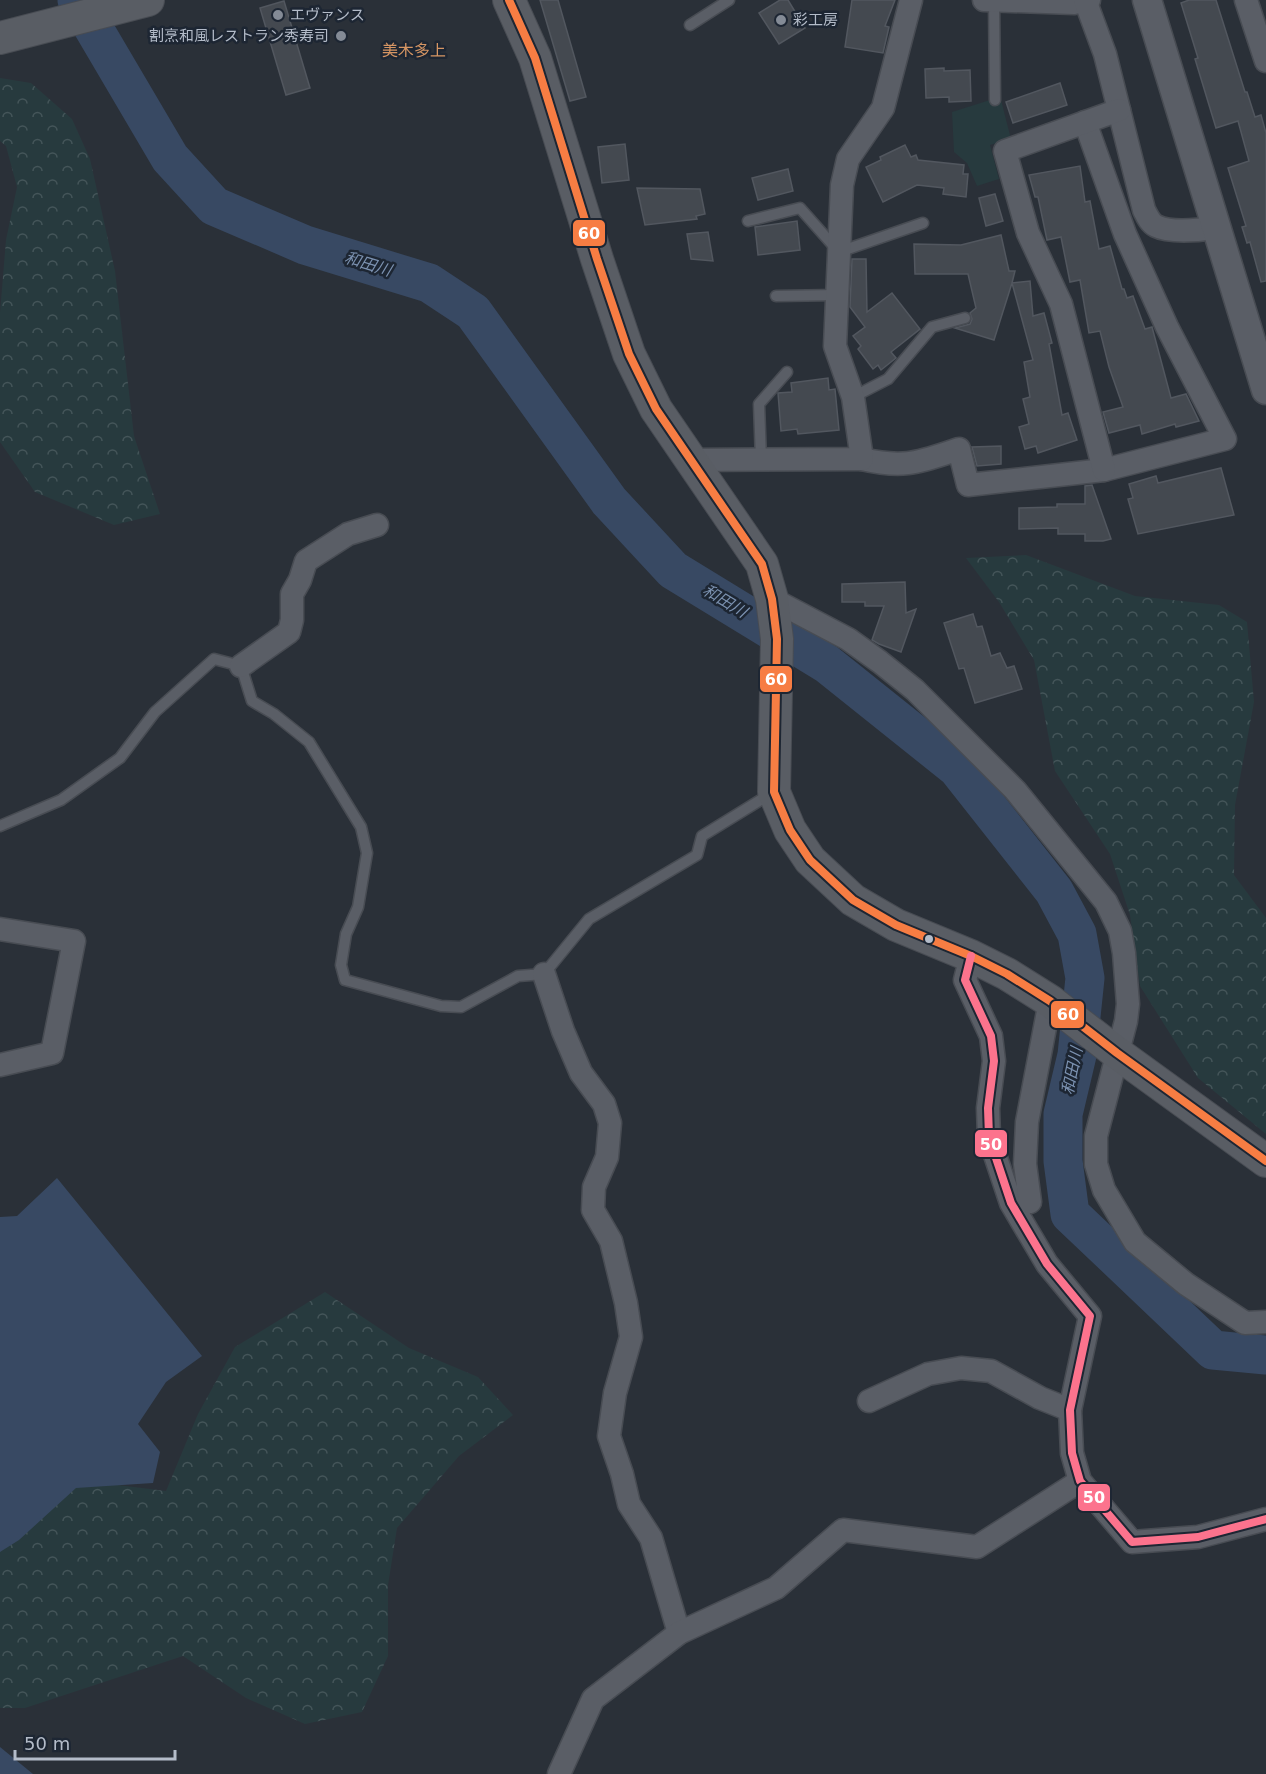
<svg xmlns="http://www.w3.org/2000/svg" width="1266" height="1774" viewBox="0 0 1266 1774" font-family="'DejaVu Sans','Noto Sans JP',sans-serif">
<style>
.forest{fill:url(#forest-crowns)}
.park{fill:#273a3e}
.water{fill:#384963}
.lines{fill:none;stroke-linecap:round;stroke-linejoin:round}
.river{stroke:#384963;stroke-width:39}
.building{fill:#444950;stroke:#52575f;stroke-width:1.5}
.service-casing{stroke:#484c53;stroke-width:13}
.minor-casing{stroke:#484c53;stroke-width:25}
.tertiary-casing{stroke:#484c53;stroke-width:31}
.secondary-casing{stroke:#484c53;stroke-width:34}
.service{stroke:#5a5e66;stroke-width:10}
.minor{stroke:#5a5e66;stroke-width:22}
.tertiary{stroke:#5a5e66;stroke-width:28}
.secondary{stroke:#595d64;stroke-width:32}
.bus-1-casing{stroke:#1d2633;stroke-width:12}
.bus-2-casing{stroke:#1d2633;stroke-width:12}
.bus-1{stroke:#f77d43;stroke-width:8}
.bus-2{stroke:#fc738d;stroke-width:8}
.poi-dot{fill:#848b96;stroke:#1d2633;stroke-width:2}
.bus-dot{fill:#b4bcc9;stroke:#1d2633;stroke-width:2}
.labels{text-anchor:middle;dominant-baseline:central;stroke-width:5;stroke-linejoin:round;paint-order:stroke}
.poi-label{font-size:15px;fill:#b4bcc9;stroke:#1d2633;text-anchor:start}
.neighbourhood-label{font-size:16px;fill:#d59563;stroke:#1d2633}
.water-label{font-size:16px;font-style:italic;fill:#7c92b1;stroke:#1d2633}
.line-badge{stroke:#1d2633;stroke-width:2}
.badge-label{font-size:16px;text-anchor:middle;font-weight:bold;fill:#fff}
</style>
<defs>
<pattern id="forest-crowns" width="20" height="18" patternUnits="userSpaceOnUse" patternTransform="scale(1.5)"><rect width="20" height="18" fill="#273a3e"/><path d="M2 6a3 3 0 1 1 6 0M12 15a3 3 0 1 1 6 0" fill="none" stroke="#445559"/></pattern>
</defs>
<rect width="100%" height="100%" fill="#2a3038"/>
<g class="forest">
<polygon points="0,78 31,83 72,119 90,159 115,271 134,436 160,514 114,525 35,492 0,442 0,313 6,240 17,187 6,146 0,141"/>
<polygon points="1026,555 1135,596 1219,605 1247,622 1254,702 1235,805 1234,875 1266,918 1266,1134 1198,1078 1140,986 1130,915 1110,854 1055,771 1034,660 999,602 966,558"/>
<polygon points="325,1292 409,1348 478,1377 513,1415 459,1456 397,1528 388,1585 388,1656 362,1712 305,1724 246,1698 183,1656 25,1708 0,1708 0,1530 69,1479 166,1491 198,1414 235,1347"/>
</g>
<polygon class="park" points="990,100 1001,100 1011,139 990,145 999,179 977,186 967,163 954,152 952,112"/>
<g class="water">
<polygon points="57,1178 202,1356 166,1382 138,1424 160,1452 153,1483 76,1488 19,1540 0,1552 0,1217 17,1216"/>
<polygon points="0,1747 33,1774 0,1774"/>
</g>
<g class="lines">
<polyline class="river" points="77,0 170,158 214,206 305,245 429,283 473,312 609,501 673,570 827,664 957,768 1054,891 1077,934 1085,978 1077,1055 1063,1114 1063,1161 1070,1214 1213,1350 1266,1355"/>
</g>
<g class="building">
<polygon points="540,0 558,0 586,97 570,101"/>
<polygon points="780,0 788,0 805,28 779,44 759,13"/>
<polygon points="852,0 895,0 885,26 889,27 883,53 845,47"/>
<polygon points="1189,0 1216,0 1245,92 1247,92 1255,117 1261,115 1266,133 1266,281 1261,282 1250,242 1247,243 1242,227 1246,226 1228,168 1249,161 1238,121 1216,128 1195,59 1198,58 1181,3"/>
<polygon points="284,1 310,88 286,95 260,8"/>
<polygon points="944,68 944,71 970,70 971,101 949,102 949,97 926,98 925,69"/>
<polygon points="1060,83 1067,105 1013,123 1006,102"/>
<polygon points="625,144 629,180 602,183 598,147"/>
<polygon points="905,145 911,157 916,155 918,160 964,165 963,174 968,174 966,197 943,194 944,188 917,185 883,202 866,167 881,160 880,157"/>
<polygon points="1080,166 1085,202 1090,201 1099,249 1110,246 1122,289 1124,289 1127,298 1133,296 1145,329 1152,327 1171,398 1186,394 1199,421 1176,427 1175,424 1142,434 1140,425 1109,433 1103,412 1123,407 1109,367 1100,331 1089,333 1080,280 1070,282 1061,237 1047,240 1038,197 1035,197 1029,175"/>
<polygon points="788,169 793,191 758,200 752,178"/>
<polygon points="637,188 700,189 705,214 696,216 697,219 645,225"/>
<polygon points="995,194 1003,221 986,226 979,198"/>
<polygon points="797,221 800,250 758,255 755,227"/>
<polygon points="708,232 713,261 691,259 687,234"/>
<polygon points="1001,235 1009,271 1015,271 1012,283 1030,281 1033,316 1044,313 1052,343 1049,344 1062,415 1068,413 1077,440 1038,453 1036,446 1025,449 1019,427 1029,424 1023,399 1030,397 1024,362 1033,360 1012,283 994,340 955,328 970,324 972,319 970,313 976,308 968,274 915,274 914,244 961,245"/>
<polygon points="852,259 866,259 867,312 892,293 920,329 891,352 896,358 881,370 878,365 873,369 858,349 861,346 853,336 865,327 850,307"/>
<polygon points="828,378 829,390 835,389 839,430 798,434 797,429 781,431 778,393 792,392 791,383"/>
<polygon points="1001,446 1001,464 977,466 972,447"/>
<polygon points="1221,468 1234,515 1138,534 1128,499 1133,498 1129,484 1156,476 1158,483"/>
<polygon points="1092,485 1111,539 1103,541 1085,541 1085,534 1058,534 1058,528 1019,529 1019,508 1057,507 1057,504 1085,504 1085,486"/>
<polygon points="905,582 906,613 916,609 901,652 879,644 872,640 884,606 865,606 865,602 842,602 842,584"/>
<polygon points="973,614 977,627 982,626 991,656 1000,653 1007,668 1014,666 1022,689 975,703 964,668 959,669 944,623"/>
</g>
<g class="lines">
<defs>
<g id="service">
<polyline points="994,0 995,100"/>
<polyline points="690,25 729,0"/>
<polyline points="748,221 800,208 839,252 923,223"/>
<polyline points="776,296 837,295"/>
<polyline points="853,397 888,379 932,327 965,318"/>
<polyline points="761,460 759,404 787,372"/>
<polyline points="0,826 61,800 120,758 155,712 214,659 241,666 252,701 274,714 309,742 361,827 367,853 358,907 346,934 341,965 345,980 441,1006 461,1007 518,976 544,974 589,919 697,855 702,836 772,793"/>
</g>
<g id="minor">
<polyline points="984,0 1074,3 1089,0"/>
<path d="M1085,0L1105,54L1144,210C1147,216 1150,223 1156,226C1170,233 1200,230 1215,228"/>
<polyline points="1246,0 1266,61"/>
<path d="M862,459C905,469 919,462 959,449L968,485L1104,470L1225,439L1167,327L1125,234L1085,122"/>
<polyline points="689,460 862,459 853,397 835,346 842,185 848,159 883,108 911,0"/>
<polyline points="1104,470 1061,304 1028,233 1005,151 1119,110"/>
<polyline points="772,599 848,639 880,662 915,690 1015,790 1106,902 1120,931 1124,953 1128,1004 1126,1021 1096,1136 1096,1164 1104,1190 1135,1242 1186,1284 1245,1323 1266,1322"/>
<polyline points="241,666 289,632 292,620 292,594 300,580 306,561 348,534 377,525"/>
<polyline points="0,929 74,941 52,1053 0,1065"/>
<polyline points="971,956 965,980 991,1036 994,1061 988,1108 989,1137 1011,1203 1047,1264 1090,1316 1070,1410 1072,1453 1080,1481 1132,1542 1198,1537 1266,1519"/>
<polyline points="544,974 563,1031 581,1073 604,1104 610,1123 607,1157 594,1187 593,1210 611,1241 626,1303 631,1337 615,1393 609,1436 622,1474 629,1504 651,1538 679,1633"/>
<polyline points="1030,1202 1025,1164 1027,1122 1050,1001"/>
<polyline points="869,1401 928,1374 961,1368 991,1371 1040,1398 1070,1410"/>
<polyline points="559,1774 593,1699 679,1633 776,1588 843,1530 977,1547 1080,1481"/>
</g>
<polyline id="tertiary" points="1147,0 1266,390"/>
<g id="secondary">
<polyline points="509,0 535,58 597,259 629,354 656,409 762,564 772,599 777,639 774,792 790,830 810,860 853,900 896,925 971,956 1007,974 1050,1001 1117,1053 1266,1161"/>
<polyline points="0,38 148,0"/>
</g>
</defs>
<use href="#service" class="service-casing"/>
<use href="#minor" class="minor-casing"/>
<use href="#tertiary" class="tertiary-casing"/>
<use href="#secondary" class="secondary-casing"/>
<use href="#service" class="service"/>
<use href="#minor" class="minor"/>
<use href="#tertiary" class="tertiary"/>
<use href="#secondary" class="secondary"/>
<defs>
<polyline id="bus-1" points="509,0 535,58 597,259 629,354 656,409 762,564 772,599 777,639 774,792 790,830 810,860 853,900 896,925 971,956 1007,974 1050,1001 1117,1053 1266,1161"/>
<polyline id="bus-2" points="971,956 965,980 991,1036 994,1061 988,1108 989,1137 1011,1203 1047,1264 1090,1316 1070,1410 1072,1453 1080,1481 1132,1542 1198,1537 1266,1519"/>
</defs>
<use href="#bus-1" class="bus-1-casing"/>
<use href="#bus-2" class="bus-2-casing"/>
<use href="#bus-1" class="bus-1"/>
<use href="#bus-2" class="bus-2"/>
</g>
<g class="poi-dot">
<circle cx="278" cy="15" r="6"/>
<circle cx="781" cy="20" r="6"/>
<circle cx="341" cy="36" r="6"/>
</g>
<circle class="bus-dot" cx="929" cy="939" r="5"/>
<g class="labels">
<g class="poi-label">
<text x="290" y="15">エヴァンス</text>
<text x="793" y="20">彩工房</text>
<text x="329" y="36" text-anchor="end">割烹和風レストラン秀寿司</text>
</g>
<g class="neighbourhood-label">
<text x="414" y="50">美木多上</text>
</g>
<g class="water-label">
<text transform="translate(368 264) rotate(17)">和田川</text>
<text transform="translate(725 601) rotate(31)">和田川</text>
<text transform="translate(1072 1071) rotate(-78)">和田川</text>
</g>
</g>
<g class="line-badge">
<rect x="572" y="219" width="34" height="28" rx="6" fill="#f77d43"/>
<rect x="759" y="665" width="34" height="28" rx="6" fill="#f77d43"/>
<rect x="1050" y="1000" width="35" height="29" rx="6" fill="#f77d43"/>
<rect x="974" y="1129" width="34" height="29" rx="6" fill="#fc738d"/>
<rect x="1077" y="1483" width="34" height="29" rx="6" fill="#fc738d"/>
</g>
<g class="badge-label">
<text x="589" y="239">60</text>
<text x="776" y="685">60</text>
<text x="1068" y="1020">60</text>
<text x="991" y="1150">50</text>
<text x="1094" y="1503">50</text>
</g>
<path d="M15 1750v9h160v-9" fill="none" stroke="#b4bcc9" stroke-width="3"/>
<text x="24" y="1750" font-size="18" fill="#b4bcc9" stroke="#1d2633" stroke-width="4.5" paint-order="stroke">50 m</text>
</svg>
